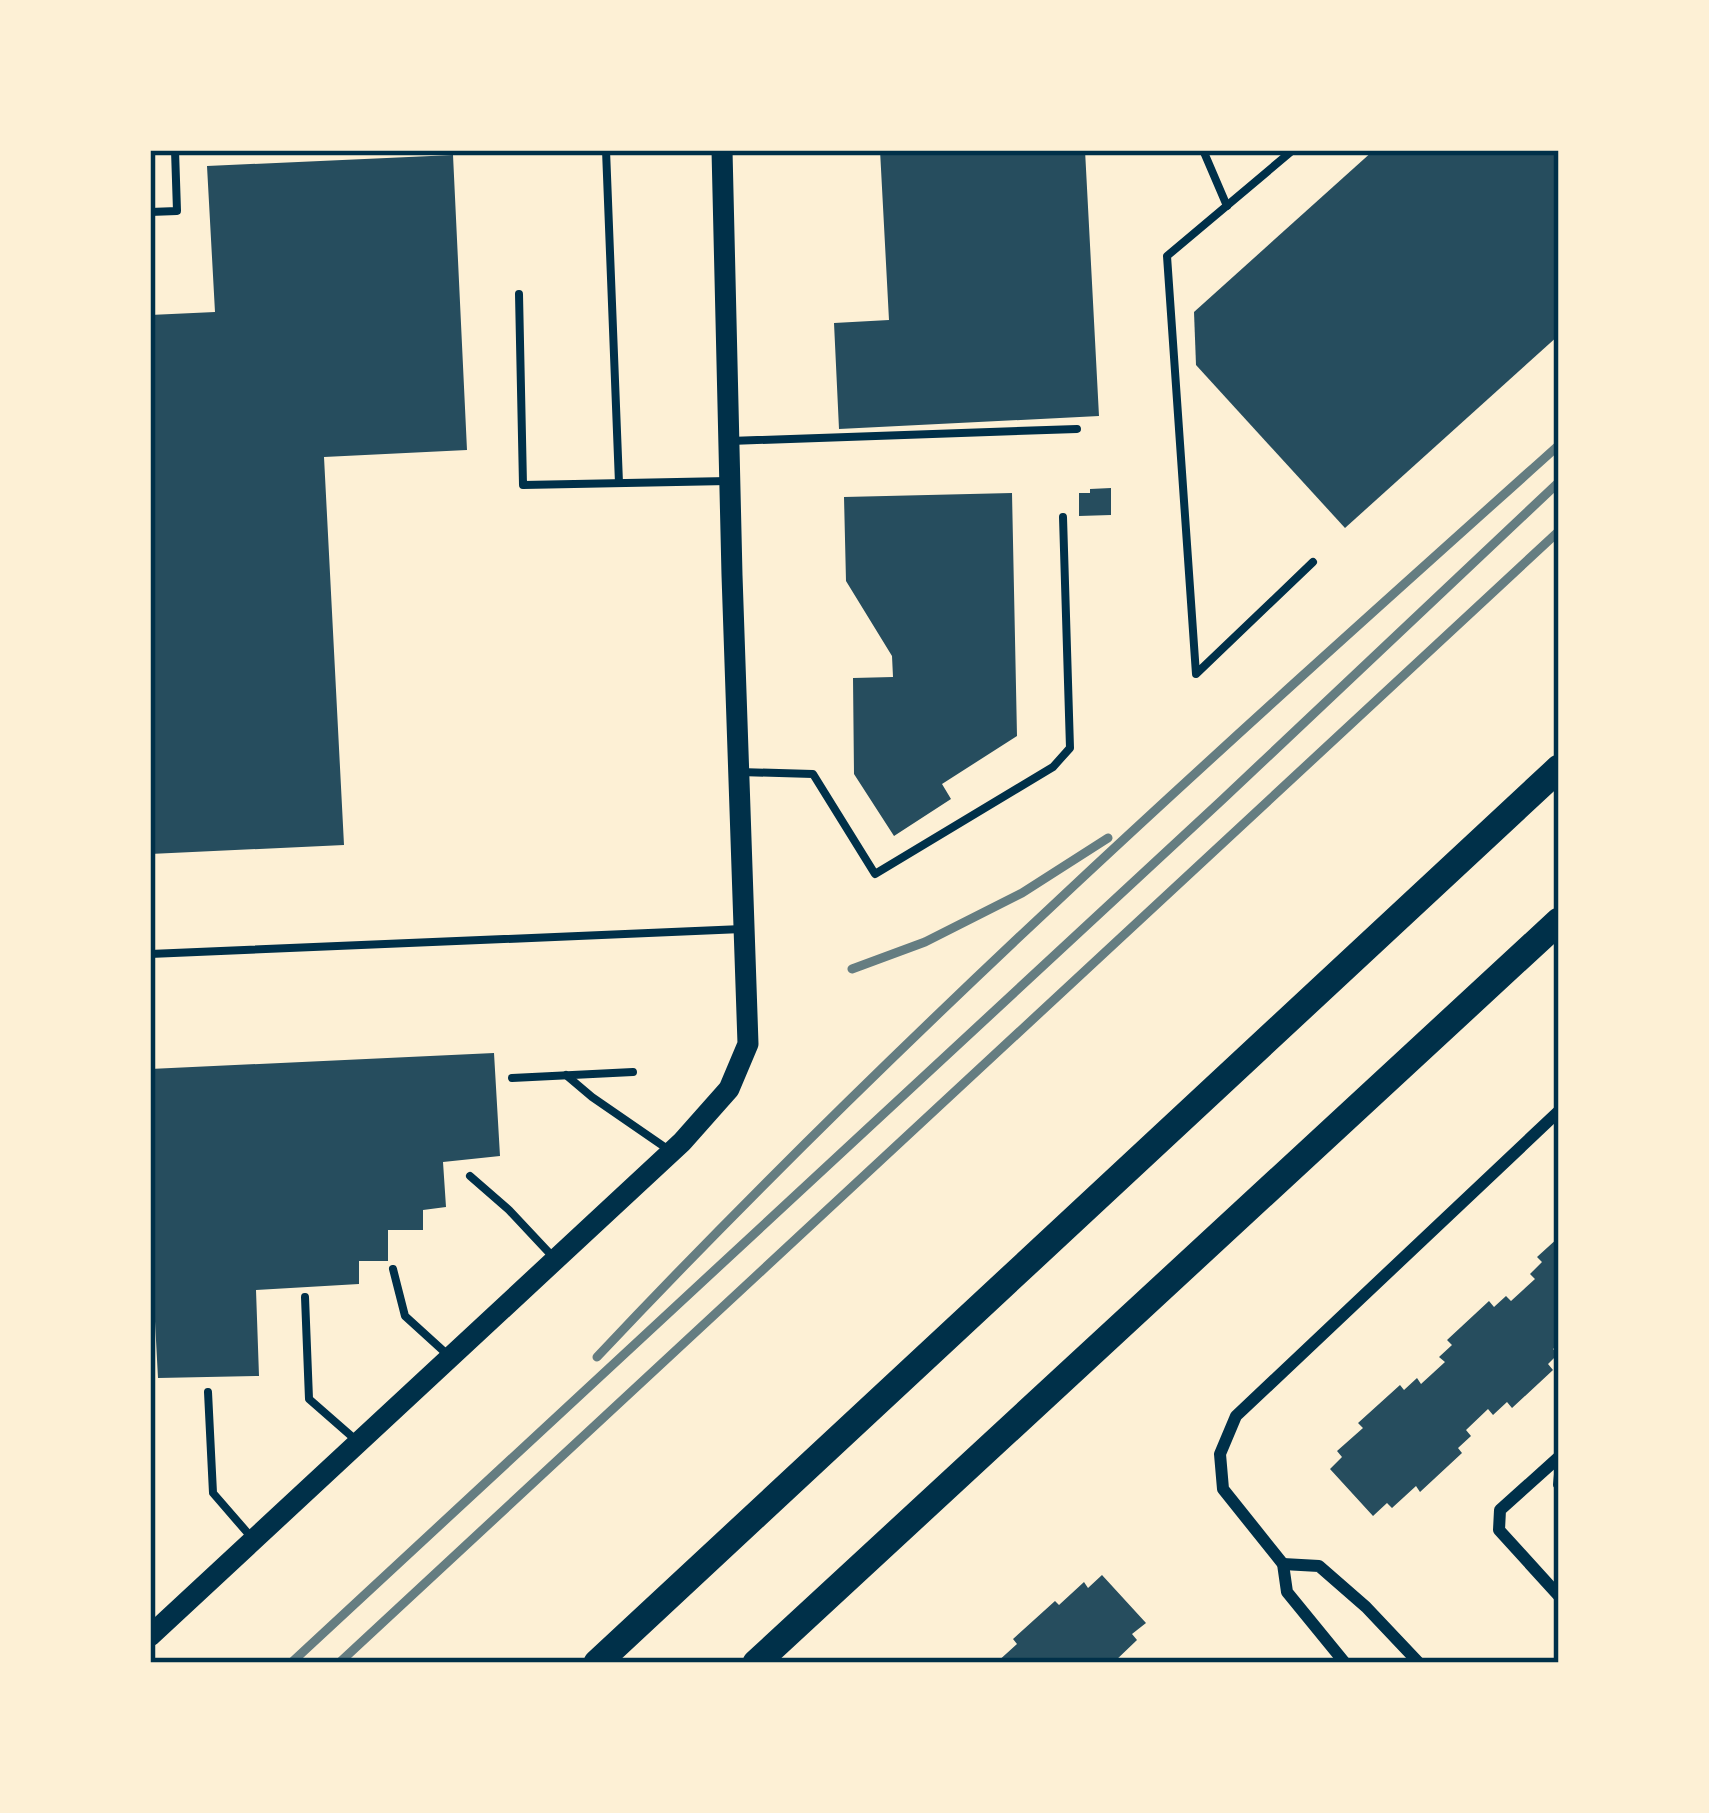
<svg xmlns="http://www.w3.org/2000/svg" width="1709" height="1813" viewBox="0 0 1709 1813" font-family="Raleway,sans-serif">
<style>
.building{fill:#264d5e}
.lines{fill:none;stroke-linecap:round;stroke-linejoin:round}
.service{stroke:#003049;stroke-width:8}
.minor{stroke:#003049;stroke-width:12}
.tertiary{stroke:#003049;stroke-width:21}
.primary{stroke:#003049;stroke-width:27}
.rail{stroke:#657d81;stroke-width:9}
.neatline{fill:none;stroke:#003049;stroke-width:4.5}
</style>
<rect width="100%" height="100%" fill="#fdf0d5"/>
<g class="building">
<polygon points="880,150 1085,150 1099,416 839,429 834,323 889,320"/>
<polygon points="1374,150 1559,150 1559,335 1345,528 1196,365 1194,312"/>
<polygon points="453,155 467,450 324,457 344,845 150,854 150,315 215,312 207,166"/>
<polygon points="1111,488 1111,515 1079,516 1079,493 1090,493 1090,489"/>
<polygon points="1012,493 1017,736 942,784 951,799 894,836 854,774 853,678 893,677 892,656 846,581 844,497"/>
<polygon points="494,1053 500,1156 443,1162 446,1207 423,1210 423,1230 388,1230 388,1261 359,1261 359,1284 256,1290 259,1376 158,1378 150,1227 150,1069"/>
<polygon points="1559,1237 1559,1344 1553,1349 1558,1354 1548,1364 1553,1370 1512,1408 1507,1402 1493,1415 1488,1409 1466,1430 1471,1436 1458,1448 1462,1453 1420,1492 1416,1486 1392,1508 1387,1503 1373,1516 1330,1469 1342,1457 1337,1451 1363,1428 1358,1423 1400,1385 1404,1390 1417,1378 1421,1384 1445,1362 1439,1357 1452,1345 1447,1340 1489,1301 1494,1307 1506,1296 1511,1301 1535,1279 1530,1274 1542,1262 1537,1257"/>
<polygon points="1102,1575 1146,1623 1132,1634 1137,1640 1113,1663 996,1663 1017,1644 1013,1639 1055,1601 1059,1605 1084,1582 1088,1588"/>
</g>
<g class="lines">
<g class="service">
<polyline points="606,150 619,483"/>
<polyline points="1203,150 1227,206"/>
<polyline points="1293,150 1167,256 1196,674 1313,562"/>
<polyline points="150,212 177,211 175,150"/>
<polyline points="519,294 523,485 728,481"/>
<polyline points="730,441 1077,429"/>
<polyline points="740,772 813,774 875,874 1053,767 1070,748 1063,517"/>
<polyline points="150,954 742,929"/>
<polyline points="566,1075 592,1097 666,1148"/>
<polyline points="512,1078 633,1072"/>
<polyline points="470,1176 509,1210 554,1258"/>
<polyline points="393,1269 405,1316 449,1356"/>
<polyline points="305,1297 309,1399 357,1441"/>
<polyline points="208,1392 213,1493 252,1538"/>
<polyline points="1559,1464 1557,1485 1559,1487"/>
</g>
<g class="minor">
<polyline points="1559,1457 1500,1510 1499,1530 1559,1596"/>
<polyline points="1283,1564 1319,1566 1366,1607 1419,1663"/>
<polyline points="1345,1663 1287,1592 1283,1564 1223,1489 1220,1454 1236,1416 1559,1111"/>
</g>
<polyline class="tertiary" points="150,1636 682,1142 729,1089 748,1044 732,575 722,150"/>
<g class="primary">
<polyline points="597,1663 1559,768"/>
<polyline points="756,1663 1559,921"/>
</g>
<g class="rail">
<polyline points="852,969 925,942 1022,893 1108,838"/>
<path d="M597,1357C900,1035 1230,740 1559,445"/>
<polyline points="291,1663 1222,800 1559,482"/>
<polyline points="339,1663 1559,531"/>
</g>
</g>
<rect width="1709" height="1813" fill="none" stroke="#fdf0d5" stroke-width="306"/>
<rect x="153" y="153" width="1403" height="1507" class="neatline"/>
</svg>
